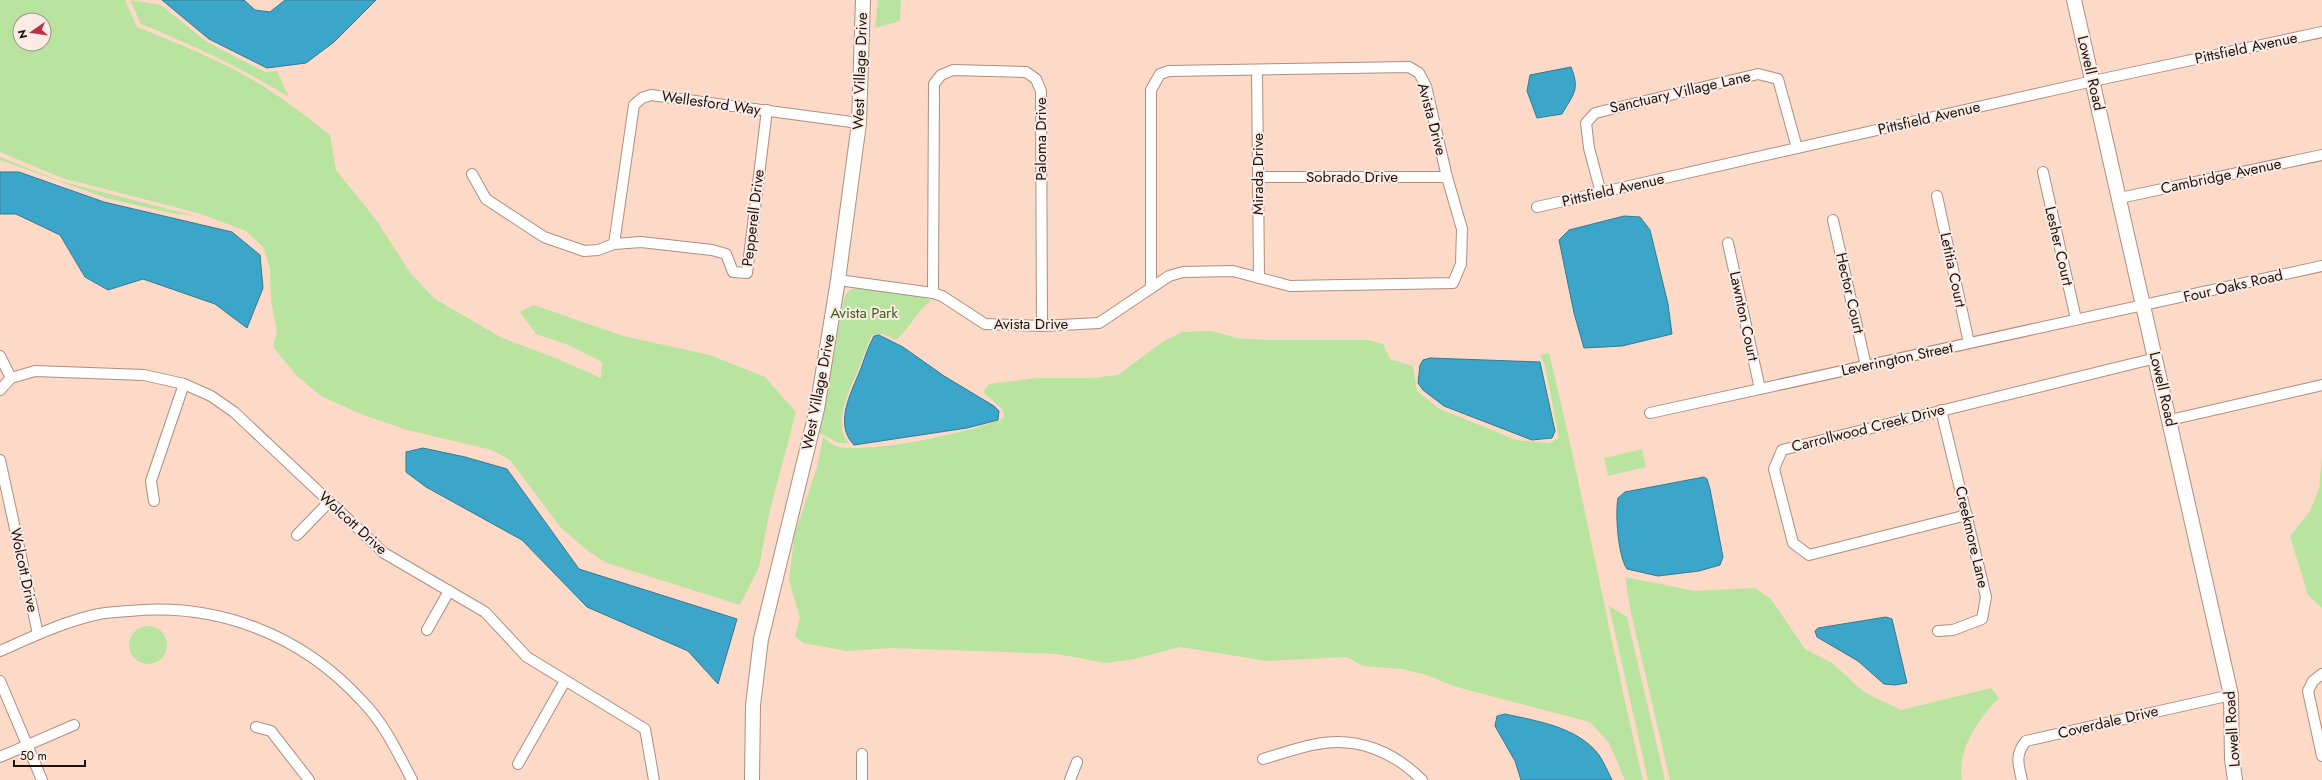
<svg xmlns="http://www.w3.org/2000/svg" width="2322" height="780" viewBox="0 0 2322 780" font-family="Jost,sans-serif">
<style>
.green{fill:#b9e4a0;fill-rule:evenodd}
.water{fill:#3ca6ca;stroke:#337a91}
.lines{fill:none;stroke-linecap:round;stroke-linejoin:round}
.street-casing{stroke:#af8e7f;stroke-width:12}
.secondary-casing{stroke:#af8e7f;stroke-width:16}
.street{stroke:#fff;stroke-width:10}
.secondary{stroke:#fff;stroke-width:14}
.labels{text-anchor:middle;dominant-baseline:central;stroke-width:4;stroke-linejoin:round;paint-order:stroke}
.street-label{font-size:15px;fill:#1e120d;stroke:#faebe5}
.park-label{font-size:15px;fill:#3b631b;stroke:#faebe5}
</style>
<rect width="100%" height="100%" fill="#fdd9c8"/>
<g class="green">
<path d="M0,0H125L137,27C177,43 217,59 255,81C281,97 305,115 330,135L336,170L377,221L411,274L435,299L502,338L558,359L601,378L602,362L566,344L536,334L520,312L534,305L623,336L710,355L765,377L796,412L769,514L759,567L740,605L607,563L589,552L561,528L510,460L492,450L407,430L361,414L321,396L297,376L273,347L277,332L271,301L270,268L263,247L246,231L198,213L62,178L0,152ZM20,20H44V44H20Z"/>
<path d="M130,0L161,5L207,42L265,72L277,71L289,97C242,68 192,45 141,24Z"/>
<polygon points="878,0 901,0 900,21 875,28"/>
<polygon points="0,157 60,181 195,216 171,213 106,198 0,160"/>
<path d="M857,288L922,296L931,301C916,311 910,329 896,340L883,334L872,335C866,347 863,358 858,370C850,390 831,424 849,443C837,445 829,437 819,433L844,299C847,292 849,289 857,288Z"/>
<path d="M1212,331L1237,338L1266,340H1369L1383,344L1390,359L1413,366L1417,391L1438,408L1516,440L1549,443L1559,438L1545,366L1540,355L1549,353C1584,495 1609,638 1643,780H1625L1609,743L1590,722L1453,686L1427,675L1402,669L1363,666L1346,657L1267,661L1180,647L1134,659L1106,663L1057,654L890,648L847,651L803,643L795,636L800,618L789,581L794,536L817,467L823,437C826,439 831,444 835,446C868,455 972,432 1004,418L1003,410L983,392L989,384L1037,378H1092L1118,375L1164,341L1182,332Z"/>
<polygon points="1642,449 1646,467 1608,476 1604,458"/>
<polygon points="2322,456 2322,608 2308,595 2290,536 2310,511 2319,489"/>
<path d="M1625,577L1695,591L1755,588L1771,599L1805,649L1832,663L1864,692L1901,710L1991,688L1999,698C1978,719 1957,750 1962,780H1670L1631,613Z"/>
<polygon points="1609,606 1627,617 1665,780 1648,780"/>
<circle cx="148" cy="645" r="19"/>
</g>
<g class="water">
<polygon points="162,0 244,0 255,10 270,12 285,0 376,0 334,42 306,63 267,68 209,39"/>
<path d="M1571,67C1580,90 1574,93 1562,114L1537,118L1527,91L1530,75Z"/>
<polygon points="0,172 19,172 104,202 232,232 260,255 263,288 247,328 215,304 143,279 108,290 85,277 60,235 16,214 0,214"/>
<polygon points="1624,216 1640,217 1650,230 1668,304 1672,334 1622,346 1584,348 1574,313 1559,240 1569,230"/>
<path d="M879,335L903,347L944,376L994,406L999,411L998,420L967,428L854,445C833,423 852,392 861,368C865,357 868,347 874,336Z"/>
<polygon points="1430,358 1540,362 1555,431 1552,438 1532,440 1444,406 1423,390 1418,383 1420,365 1423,360"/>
<polygon points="423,448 465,457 507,469 579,569 737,619 718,684 688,651 587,607 522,540 426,487 406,472 406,452"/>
<path d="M1704,477L1707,479L1710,489L1723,557L1720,565L1699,571L1658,576L1627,569C1618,556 1615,514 1618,498L1625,492Z"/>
<polygon points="1886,617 1892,619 1907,683 1895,685 1884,684 1858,661 1817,637 1815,631 1818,628"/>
<path d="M1505,714C1537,721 1578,727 1599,755C1604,763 1608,772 1612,780H1521L1515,761L1495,726L1497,716Z"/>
</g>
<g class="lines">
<defs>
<g id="street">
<polyline points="1257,70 1259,278"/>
<polyline points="2043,172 2076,319"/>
<polyline points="472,174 486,199 544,237 584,251 598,250 614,244 641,242 712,250 726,254 733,272 747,273 767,110"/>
<polyline points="1258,177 1447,177"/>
<polyline points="1601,193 1589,148 1586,123 1595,113 1758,74 1778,79 1797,148"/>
<polyline points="1937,196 1969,343"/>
<polyline points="2120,198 2322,155"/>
<polyline points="1537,207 2093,81 2322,32"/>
<polyline points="1833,220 1866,366"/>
<polyline points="1728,243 1760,389"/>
<polyline points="614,244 634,105 642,98 651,95 859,123"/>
<polyline points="838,280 933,293 942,296 985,324 1042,326 1099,323 1169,276 1183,272 1233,271 1290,286 1453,283 1461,264 1462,229 1447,177 1426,86 1419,73 1409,67 1169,71 1160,74 1151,90 1151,288"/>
<polyline points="933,293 934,84 941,75 953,70 1026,72 1036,79 1041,91 1042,326"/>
<polyline points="0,356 11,378"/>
<polyline points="0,390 11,378 35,371 144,375 184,384 211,396 234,412 384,553 485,612 527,657 645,729 654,780"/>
<polyline points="1650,413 2322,266"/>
<polyline points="2170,420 2322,385"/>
<polyline points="0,460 38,634"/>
<polyline points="154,501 151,481 184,384"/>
<polyline points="1967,515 1809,555 1793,543 1774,469 1782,450 2156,358"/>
<polyline points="297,535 329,502"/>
<polyline points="427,630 449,591"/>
<polyline points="1938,631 1953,630 1982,619 1986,597 1941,410"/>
<path d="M0,651C32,637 65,621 99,614C109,612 119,612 129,611C218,602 302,635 362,701C384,723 398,753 412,780"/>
<polyline points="2322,674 2313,681 2308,691 2322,756"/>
<polyline points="0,681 42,780"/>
<polyline points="256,727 271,731 309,780"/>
<polyline points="862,754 862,780"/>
<polyline points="0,757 74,725"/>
<path d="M1263,759C1281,754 1299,747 1317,744C1357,736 1394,752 1422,780"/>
<polyline points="518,764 565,681"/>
<polyline points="1070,780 1077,762"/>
<path d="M2022,780C2018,764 2015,754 2026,741L2231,695"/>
</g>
<g id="secondary">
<polyline points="2074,0 2231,695 2232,759 2235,780"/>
<polyline points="752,780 753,705 761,639 817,409 838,280 859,123 863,0"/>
</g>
</defs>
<use href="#street" class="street-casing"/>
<use href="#secondary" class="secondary-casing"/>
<use href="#street" class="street"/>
<use href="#secondary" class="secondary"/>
</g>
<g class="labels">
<g class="street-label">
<text transform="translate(2246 48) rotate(-12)">Pittsfield Avenue</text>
<text transform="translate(860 71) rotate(-88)">West Village Drive</text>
<text transform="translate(2091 73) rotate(77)">Lowell Road</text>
<text transform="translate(1680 92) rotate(-13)">Sanctuary Village Lane</text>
<text transform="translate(711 103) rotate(8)">Wellesford Way</text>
<text transform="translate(1929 118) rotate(-13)">Pittsfield Avenue</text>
<text transform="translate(1432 119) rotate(75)">Avista Drive</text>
<text transform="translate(1041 139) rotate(-90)">Paloma Drive</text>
<text transform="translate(1258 174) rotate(-90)">Mirada Drive</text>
<text transform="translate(2221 176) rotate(-12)">Cambridge Avenue</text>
<text x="1352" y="177">Sobrado Drive</text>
<text transform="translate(1613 190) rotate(-13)">Pittsfield Avenue</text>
<text transform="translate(753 218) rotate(-83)">Pepperell Drive</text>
<text transform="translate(2059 246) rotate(77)">Lesher Court</text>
<text transform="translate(1953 270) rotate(78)">Letitia Court</text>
<text transform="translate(2233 286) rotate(-13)">Four Oaks Road</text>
<text transform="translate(1850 293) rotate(77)">Hector Court</text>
<text transform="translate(1744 316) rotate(78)">Lawnton Court</text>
<text x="1031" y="324">Avista Drive</text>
<text transform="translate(1897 359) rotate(-12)">Leverington Street</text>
<text transform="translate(2163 389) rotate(77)">Lowell Road</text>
<text transform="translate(818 392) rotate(-79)">West Village Drive</text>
<text transform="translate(1868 428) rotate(-14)">Carrollwood Creek Drive</text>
<text transform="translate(353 523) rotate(42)">Wolcott Drive</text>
<text transform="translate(1972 537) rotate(77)">Creekmore Lane</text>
<text transform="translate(24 570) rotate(78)">Wolcott Drive</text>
<text transform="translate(2108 722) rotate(-13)">Coverdale Drive</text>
<text transform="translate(2232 729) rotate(-94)">Lowell Road</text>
</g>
<g class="park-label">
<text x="864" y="313">Avista Park</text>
</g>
</g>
<g transform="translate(32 32) rotate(257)"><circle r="19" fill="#faebe5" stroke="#a2948f"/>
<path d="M0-3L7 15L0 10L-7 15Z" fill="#be2e46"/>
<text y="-6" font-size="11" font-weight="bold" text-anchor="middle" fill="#1e120d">N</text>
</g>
<path d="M14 760v6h71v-6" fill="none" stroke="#1e120d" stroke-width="2"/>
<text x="20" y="760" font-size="12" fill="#1e120d" stroke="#faebe5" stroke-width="3" paint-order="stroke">50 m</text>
</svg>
